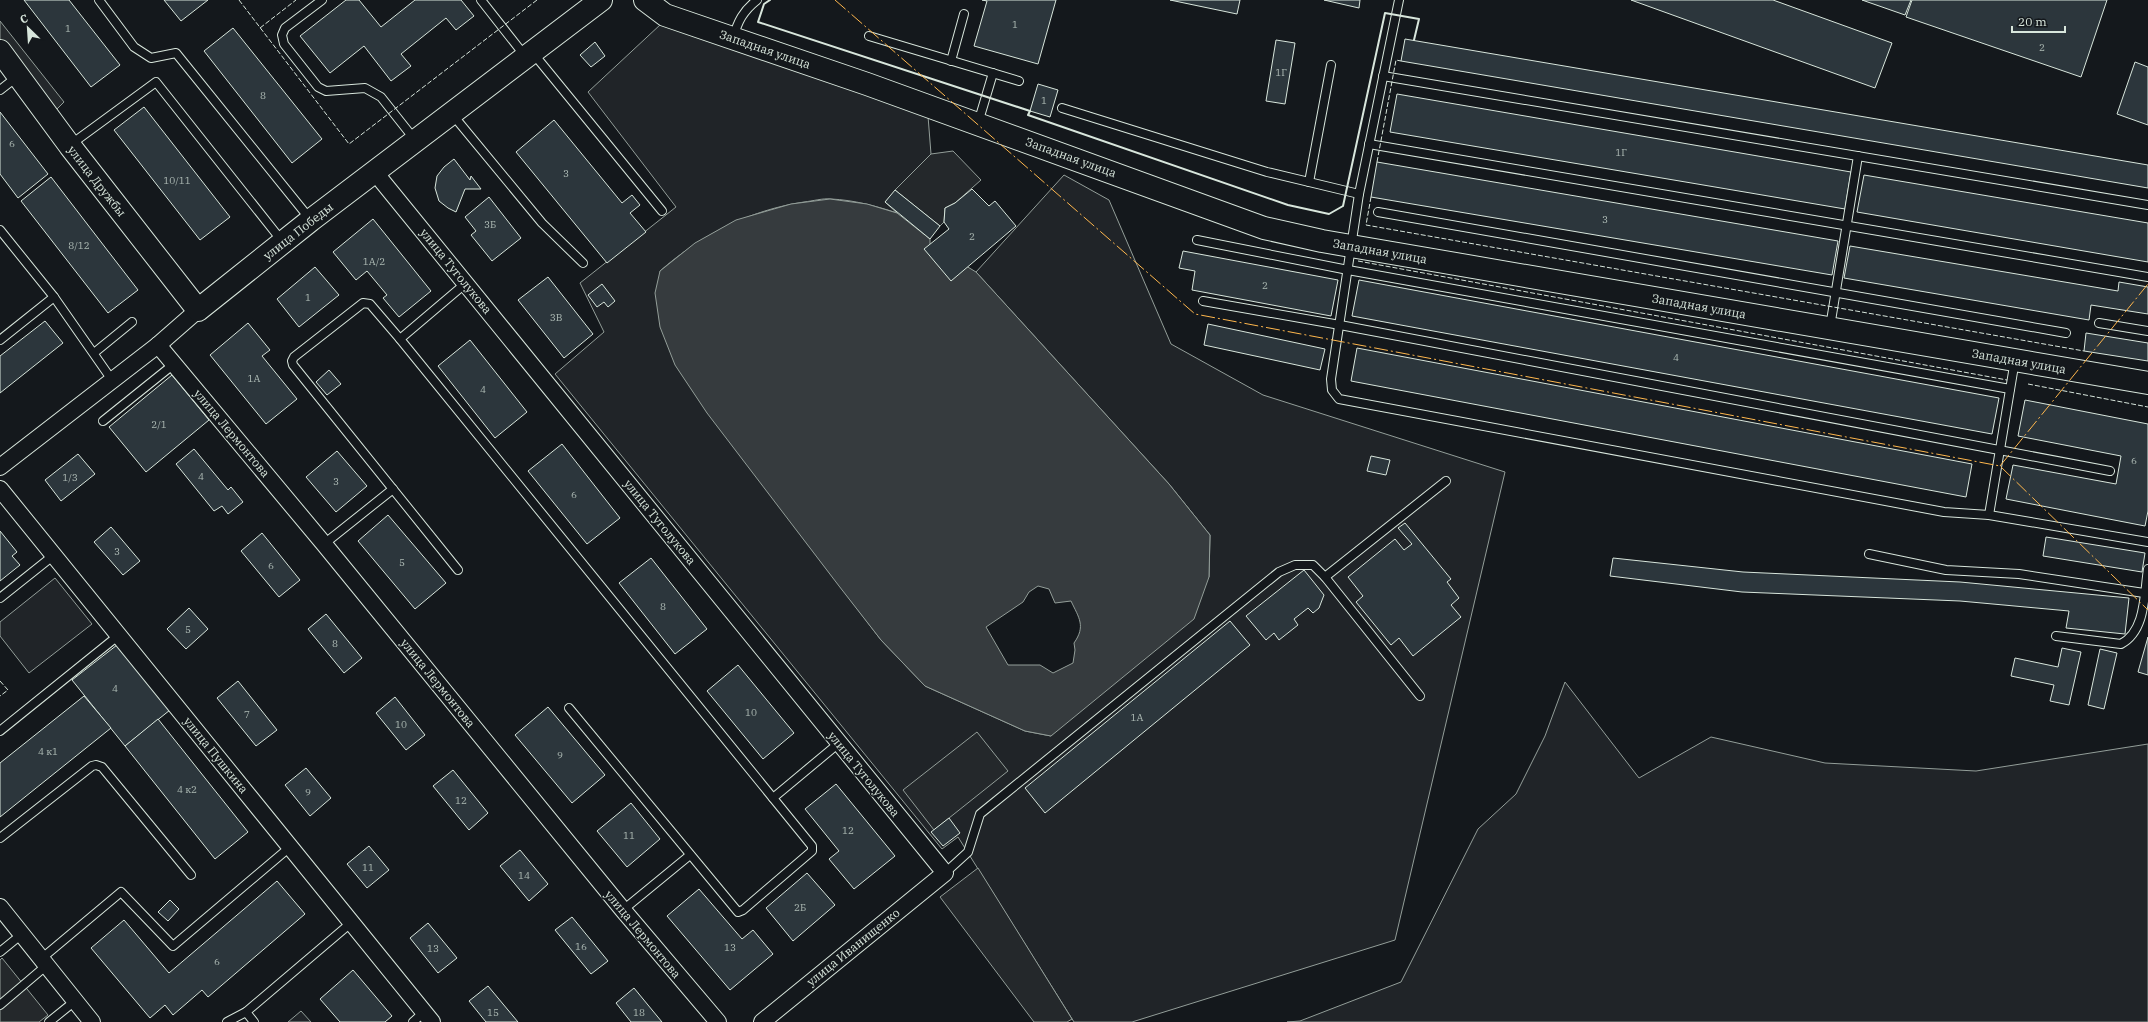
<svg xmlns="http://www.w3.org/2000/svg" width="2148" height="1022" viewBox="0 0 2148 1022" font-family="'IBM Plex Serif',serif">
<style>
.green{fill:#202428;stroke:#939e99}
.parking{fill:#24282b;stroke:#939e99}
.water{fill:#363b3e;stroke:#939e99;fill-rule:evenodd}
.building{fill:#2c363c;stroke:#d8e6dc}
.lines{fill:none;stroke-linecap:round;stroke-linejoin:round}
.lane-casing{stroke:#d8e6dc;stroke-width:10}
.street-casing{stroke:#d8e6dc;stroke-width:18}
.secondary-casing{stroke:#d8e6dc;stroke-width:24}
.lane{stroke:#14181c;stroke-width:8}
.street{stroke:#14181c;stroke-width:16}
.secondary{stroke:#14181c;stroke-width:22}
.fence{stroke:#d8e6dc;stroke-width:1;stroke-dasharray:5 2;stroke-linecap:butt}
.wall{stroke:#d8e6dc;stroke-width:2}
.power{stroke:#ffb74d;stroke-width:1;stroke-dasharray:14 3 2 3;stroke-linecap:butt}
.labels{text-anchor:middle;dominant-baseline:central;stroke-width:3;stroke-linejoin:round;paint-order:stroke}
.number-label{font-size:10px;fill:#adbab4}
.street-label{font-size:12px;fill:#d8e6dc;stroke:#14181c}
</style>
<rect width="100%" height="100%" fill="#14181c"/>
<g class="green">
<path d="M661,24L928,116L931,154L885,202L897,213C876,206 854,200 831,199C823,198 813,201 804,202C750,210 701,235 660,271L798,531L881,640L925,686L1025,731L1051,736L1209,577L1210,535L1169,484L976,272L1064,175L1109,200L1171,344L1263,395L1505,472L1395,940L1132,1022H1074L958,837L942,849L555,374L604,332L580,283L676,207L588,92Z"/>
<polygon points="55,578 92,624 29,673 0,636 0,622"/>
<polygon points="1565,682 1639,778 1711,737 1825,763 1976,771 2148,744 2148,1022 1287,1022 1300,1021 1401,982 1478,829 1516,794 1545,736"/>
<polygon points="301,1011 311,1022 288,1022"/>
</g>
<g class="parking">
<polygon points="0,21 64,102 54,112 0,39"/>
<polygon points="953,151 981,180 955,203 945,208 944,222 940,226 895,190 931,154"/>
<polygon points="977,732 1008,771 934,830 903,790"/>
<polygon points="978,868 1072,1019 1067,1022 1034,1022 940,897"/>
<polygon points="2,958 48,1015 39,1022 0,1022 0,960"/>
</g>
<path class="water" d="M830,199L867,204L897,213L930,239V244L976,272L1169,484L1210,535L1209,577L1194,619L1051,736L1025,731L925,686L881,640L839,586L707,413L675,365L660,327L655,293L660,271L695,243L736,220L791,204ZM1038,586L1049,589L1055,603L1071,601C1079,618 1086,626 1074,643L1075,650L1073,663L1053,673L1040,665H1008L986,627L1023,602L1029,592Z"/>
<g class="building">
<polygon points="24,0 69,0 120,65 91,87"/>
<polygon points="164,0 208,0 181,21"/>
<polygon points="346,0 359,0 381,27 415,0 461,0 474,16 456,30 446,18 401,54 411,66 391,81 364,46 330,73 300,36"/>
<polygon points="982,0 1056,0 1038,64 974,46 987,1"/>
<polygon points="1170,0 1240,0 1237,14"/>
<polygon points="1324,0 1360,0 1359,8"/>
<polygon points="1631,0 1773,0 1892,43 1875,88"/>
<polygon points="1862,0 1911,0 1905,15"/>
<polygon points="1912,0 2107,0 2081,77 1906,17"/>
<polygon points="233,28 322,139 292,163 204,51"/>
<polygon points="1405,39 2148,165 2148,188 1401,61"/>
<polygon points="1276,40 1295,43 1285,104 1266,101"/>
<polygon points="595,42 605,56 591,67 580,55"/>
<polygon points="2135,62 2148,67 2148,125 2117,114"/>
<polygon points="1038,84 1058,90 1050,117 1030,111"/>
<polygon points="1397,94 1851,172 1845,209 1390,132"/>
<polygon points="144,107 230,217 200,240 114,130"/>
<polygon points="0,112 48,174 18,198 0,174"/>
<polygon points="554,120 622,203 632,195 640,205 630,213 646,232 607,263 516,152"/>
<polygon points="454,159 470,180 471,176 481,189 465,189 456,212 448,208 439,201 435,188 437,176 444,167"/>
<polygon points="1377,162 1838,241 1832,275 1371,197"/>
<polygon points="1864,175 2148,223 2148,262 1857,212"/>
<polygon points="51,177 138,290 108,313 21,201"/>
<polygon points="972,189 989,206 995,201 1016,226 951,281 924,249 949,229 944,222 945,208 955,203"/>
<polygon points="895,190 940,226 930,239 885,202"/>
<polygon points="489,197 521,238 492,261 471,235 476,231 465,217"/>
<polygon points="373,219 431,291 399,317 383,298 387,295 367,271 356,280 333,252"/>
<polygon points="1850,246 2118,291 2119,282 2148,287 2148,314 2091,305 2089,320 1844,278"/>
<polygon points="1183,251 1338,280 1331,316 1192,290 1195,271 1179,268"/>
<polygon points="315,267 339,295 299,327 277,299"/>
<polygon points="548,277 593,334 564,358 518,300"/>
<polygon points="1359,280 1999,398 1992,434 1352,316"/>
<polygon points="602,284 615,301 608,307 604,302 597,307 588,295"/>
<polygon points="45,321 63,343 0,393 0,356"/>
<polygon points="248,323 270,350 262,356 297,399 266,424 210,355"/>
<polygon points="1208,324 1325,349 1320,370 1204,345"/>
<polygon points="2086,333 2148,343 2148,361 2084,351"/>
<polygon points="470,340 527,412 495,438 438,366"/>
<polygon points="1357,348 1972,464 1966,497 1351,381"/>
<polygon points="329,370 341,384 327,395 316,382"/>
<polygon points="172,375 209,420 146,472 109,427"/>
<polygon points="2025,400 2148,424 2148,511 2145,526 2006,499 2013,465 2116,484 2121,456 2018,436"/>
<polygon points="562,444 620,518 587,544 528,471"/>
<polygon points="194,449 228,490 231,487 243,502 228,514 222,506 214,511 176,464"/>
<polygon points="337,451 367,486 336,512 306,477"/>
<polygon points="78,454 95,474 61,501 45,480"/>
<polygon points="1371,456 1390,460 1386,475 1367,471"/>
<polygon points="388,515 446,583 415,609 358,541"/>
<polygon points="1405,523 1451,579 1447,582 1459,598 1451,605 1461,617 1413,656 1399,638 1391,645 1356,602 1363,596 1348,577 1395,539 1404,550 1412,544 1398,528"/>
<polygon points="111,527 140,561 123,575 94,542"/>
<polygon points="0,531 17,552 12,556 20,565 0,581"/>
<polygon points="262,533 300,580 279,597 241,551"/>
<polygon points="2046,537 2145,553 2142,572 2043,556"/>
<polygon points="651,558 707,629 675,654 619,583"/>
<polygon points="1613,558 1743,572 1960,582 2129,598 2125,634 2066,628 2069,611 1960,601 1742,592 1610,576"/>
<polygon points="1304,570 1324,595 1319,608 1313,613 1308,608 1294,619 1298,625 1279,640 1274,633 1266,640 1246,616"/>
<polygon points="189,608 208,629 186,649 167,629"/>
<polygon points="326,614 362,658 344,673 308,629"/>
<polygon points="1230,621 1250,645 1045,813 1025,788"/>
<polygon points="2148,637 2148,675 2138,672"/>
<polygon points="117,645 170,710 125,746 72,680"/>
<polygon points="2062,648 2081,652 2069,705 2050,701 2054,685 2011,676 2015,658 2058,667"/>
<polygon points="2100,649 2117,653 2104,709 2088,705"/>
<polygon points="738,665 794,733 763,759 707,691"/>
<polygon points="238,681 277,730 256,746 217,698"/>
<polygon points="84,696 111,728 0,817 0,763"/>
<polygon points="395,697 425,735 406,750 376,713"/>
<polygon points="548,707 605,775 572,803 515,735"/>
<polygon points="158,719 248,832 215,859 125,746"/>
<polygon points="306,768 331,798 310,816 285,785"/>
<polygon points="453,770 488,813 469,830 433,786"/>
<polygon points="836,784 895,856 854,889 829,859 839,851 805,809"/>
<polygon points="631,803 660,839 627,867 597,831"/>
<polygon points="949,818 960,833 943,846 931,832"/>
<polygon points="369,846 389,870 367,888 347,864"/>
<polygon points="520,850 548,884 529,901 500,866"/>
<polygon points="807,873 835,905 793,941 766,908"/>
<polygon points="277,881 305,914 208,997 202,990 173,1015 165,1005 150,1018 91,948 124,920 169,973"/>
<polygon points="699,889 742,939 753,930 773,954 730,990 667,916"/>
<polygon points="170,900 179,909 168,921 158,912"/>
<polygon points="572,917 608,961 591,974 555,930"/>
<polygon points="428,923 457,958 438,973 410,938"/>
<polygon points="353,970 392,1016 385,1022 340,1022 320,999"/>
<polygon points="488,986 518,1022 486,1022 469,1001"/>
<polygon points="634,988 662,1022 631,1022 616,1003"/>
</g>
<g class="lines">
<defs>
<g id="lane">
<polyline points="99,0 134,47 151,58 176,53 310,219"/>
<polyline points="322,0 285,28 282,35 284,44 318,87 326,91 365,88 381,97 415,140"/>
<polyline points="481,0 525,56"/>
<polyline points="1399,0 1359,194 1331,379 1332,390 1339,399 1944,512 1989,515 2148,542"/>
<polyline points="869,36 1019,81"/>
<path d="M733,38C738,21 743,11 757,0"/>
<polyline points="533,53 662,211"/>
<polyline points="951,61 964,14"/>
<polyline points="1383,76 2148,205"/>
<polyline points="0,90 18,76"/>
<polyline points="1062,108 1267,172 1359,194"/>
<polyline points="452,114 542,223 583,263"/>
<polyline points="978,123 993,73"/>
<polyline points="1369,144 2148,277"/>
<polyline points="70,145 156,82 282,241"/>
<polyline points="1309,182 1331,65"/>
<polyline points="1378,212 2066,333"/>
<polyline points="0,230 54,297 112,380"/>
<polyline points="1197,240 1348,270 2010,389"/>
<polyline points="1203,301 1340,325 2110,471"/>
<polyline points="2099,323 2148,331"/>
<polyline points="1830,327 1858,156"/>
<polyline points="400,339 466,283"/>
<polyline points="0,340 54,297"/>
<polyline points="94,353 132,322"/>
<polyline points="103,421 174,364"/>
<polyline points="1989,515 2015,360"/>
<polyline points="324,544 393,489"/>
<polyline points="1869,554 1946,570 2019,574 2144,593"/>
<polyline points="458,570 293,365 292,361 294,357 363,303 370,304 400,339 812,846 812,851 743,910 738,912 569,708"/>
<polyline points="1325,577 1420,696"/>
<polyline points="0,598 54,555"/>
<path d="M2056,636L2121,644C2146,631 2144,594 2148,569"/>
<polyline points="0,731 119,635"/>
<polyline points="773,798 839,743"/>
<polyline points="0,838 92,766 96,765 102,767 191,875"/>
<polyline points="945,873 968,852 980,814 1279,572 1295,565 1313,565 1325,577 1446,481"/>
<polyline points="623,910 690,855"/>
<polyline points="0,952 22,934"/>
<polyline points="41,959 121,892 173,946 290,847"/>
<polyline points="0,1005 47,965"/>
<polyline points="246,1012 254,1022"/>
<polyline points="49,1022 75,1001"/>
<polyline points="227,1022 246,1012 352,922"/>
<polyline points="413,1022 424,1012"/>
</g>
<g id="street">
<polyline points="376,171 382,181 945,873 762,1022"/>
<polyline points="158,345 324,544 623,910 718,1022"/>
<polyline points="0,467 158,345 198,310"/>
<polyline points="0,489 432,1022"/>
<polyline points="0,907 92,1022"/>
</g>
<g id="secondary">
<polyline points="645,0 665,15 867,84 1264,228 1322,241 2148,383"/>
<polyline points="0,51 70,146 198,310 311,220 601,0"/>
</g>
</defs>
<use href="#lane" class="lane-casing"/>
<use href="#street" class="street-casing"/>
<use href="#secondary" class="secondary-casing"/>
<use href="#lane" class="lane"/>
<use href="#street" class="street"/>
<use href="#secondary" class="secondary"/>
<g class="fence">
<polyline points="239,0 349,144 537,0"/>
<polyline points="260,28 296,0"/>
<polyline points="1377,162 1396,60 1401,61"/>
<polyline points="1371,197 1366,225 2084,351"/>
<polyline points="1358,261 2007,380"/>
<polyline points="2028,384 2148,407"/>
<polyline points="0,681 8,690 0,696"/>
</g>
<polyline class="wall" points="770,0 764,4 758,22 1030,111 1028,115 1288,205 1329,214 1343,206 1385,13 1419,19 1414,40"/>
<g class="power">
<polyline points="835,0 1195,314 2000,466 2148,610"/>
<polyline points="2000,466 2148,284"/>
</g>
</g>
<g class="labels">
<g class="number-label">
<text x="1015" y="24">1</text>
<text x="68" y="28">1</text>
<text x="2042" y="47">2</text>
<text x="1281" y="72">1Г</text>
<text x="263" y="95">8</text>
<text x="1044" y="100">1</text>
<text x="12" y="143">6</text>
<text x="1621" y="152">1Г</text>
<text x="566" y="173">3</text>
<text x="177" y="180">10/11</text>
<text x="1605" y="219">3</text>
<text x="490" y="224">3Б</text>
<text x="972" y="236">2</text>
<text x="79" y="245">8/12</text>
<text x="374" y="261">1А/2</text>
<text x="1265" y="285">2</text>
<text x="308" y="297">1</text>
<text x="556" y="317">3В</text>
<text x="1676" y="357">4</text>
<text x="254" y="378">1А</text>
<text x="483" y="389">4</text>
<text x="159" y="424">2/1</text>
<text x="2134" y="460">6</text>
<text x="201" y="476">4</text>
<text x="70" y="477">1/3</text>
<text x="336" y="481">3</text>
<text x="574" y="494">6</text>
<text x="117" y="551">3</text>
<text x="402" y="562">5</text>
<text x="271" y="565">6</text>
<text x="663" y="606">8</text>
<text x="188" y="629">5</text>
<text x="335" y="643">8</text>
<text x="115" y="688">4</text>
<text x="751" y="712">10</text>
<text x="247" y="714">7</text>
<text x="1137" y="717">1А</text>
<text x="401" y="724">10</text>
<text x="48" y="751">4 к1</text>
<text x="560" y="755">9</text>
<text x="187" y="789">4 к2</text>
<text x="308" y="792">9</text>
<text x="461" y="800">12</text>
<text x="848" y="830">12</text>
<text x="629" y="835">11</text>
<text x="368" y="867">11</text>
<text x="524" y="875">14</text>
<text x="800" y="907">2Б</text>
<text x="581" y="946">16</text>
<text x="730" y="947">13</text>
<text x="433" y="948">13</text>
<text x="217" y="961">6</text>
<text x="493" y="1012">15</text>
<text x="639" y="1012">18</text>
</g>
<g class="street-label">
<text transform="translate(765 49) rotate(19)">Западная улица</text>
<text transform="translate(1071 157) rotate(20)">Западная улица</text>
<text transform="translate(97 181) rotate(52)">улица Дружбы</text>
<text transform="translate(298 231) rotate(-38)">улица Победы</text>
<text transform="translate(1380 251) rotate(10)">Западная улица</text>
<text transform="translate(456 271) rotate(51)">улица Туголукова</text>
<text transform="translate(1699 306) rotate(10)">Западная улица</text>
<text transform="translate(2019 361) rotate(10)">Западная улица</text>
<text transform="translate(232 433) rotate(50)">улица Лермонтова</text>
<text transform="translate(660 522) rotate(51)">улица Туголукова</text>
<text transform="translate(438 683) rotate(51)">улица Лермонтова</text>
<text transform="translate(216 755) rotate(51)">улица Пушкина</text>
<text transform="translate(864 774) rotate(51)">улица Туголукова</text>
<text transform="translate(643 934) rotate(50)">улица Лермонтова</text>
<text transform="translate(853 947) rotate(-39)">улица Иванищенко</text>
</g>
</g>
<g transform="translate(28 28) rotate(335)" stroke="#14181c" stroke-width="3" paint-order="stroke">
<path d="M0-3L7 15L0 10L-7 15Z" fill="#d8e6dc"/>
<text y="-6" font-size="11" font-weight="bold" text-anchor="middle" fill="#d8e6dc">С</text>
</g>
<path d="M2012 26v6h53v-6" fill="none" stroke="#d8e6dc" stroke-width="2"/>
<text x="2018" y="26" font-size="12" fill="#d8e6dc" stroke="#14181c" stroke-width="3" paint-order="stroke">20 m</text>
</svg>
